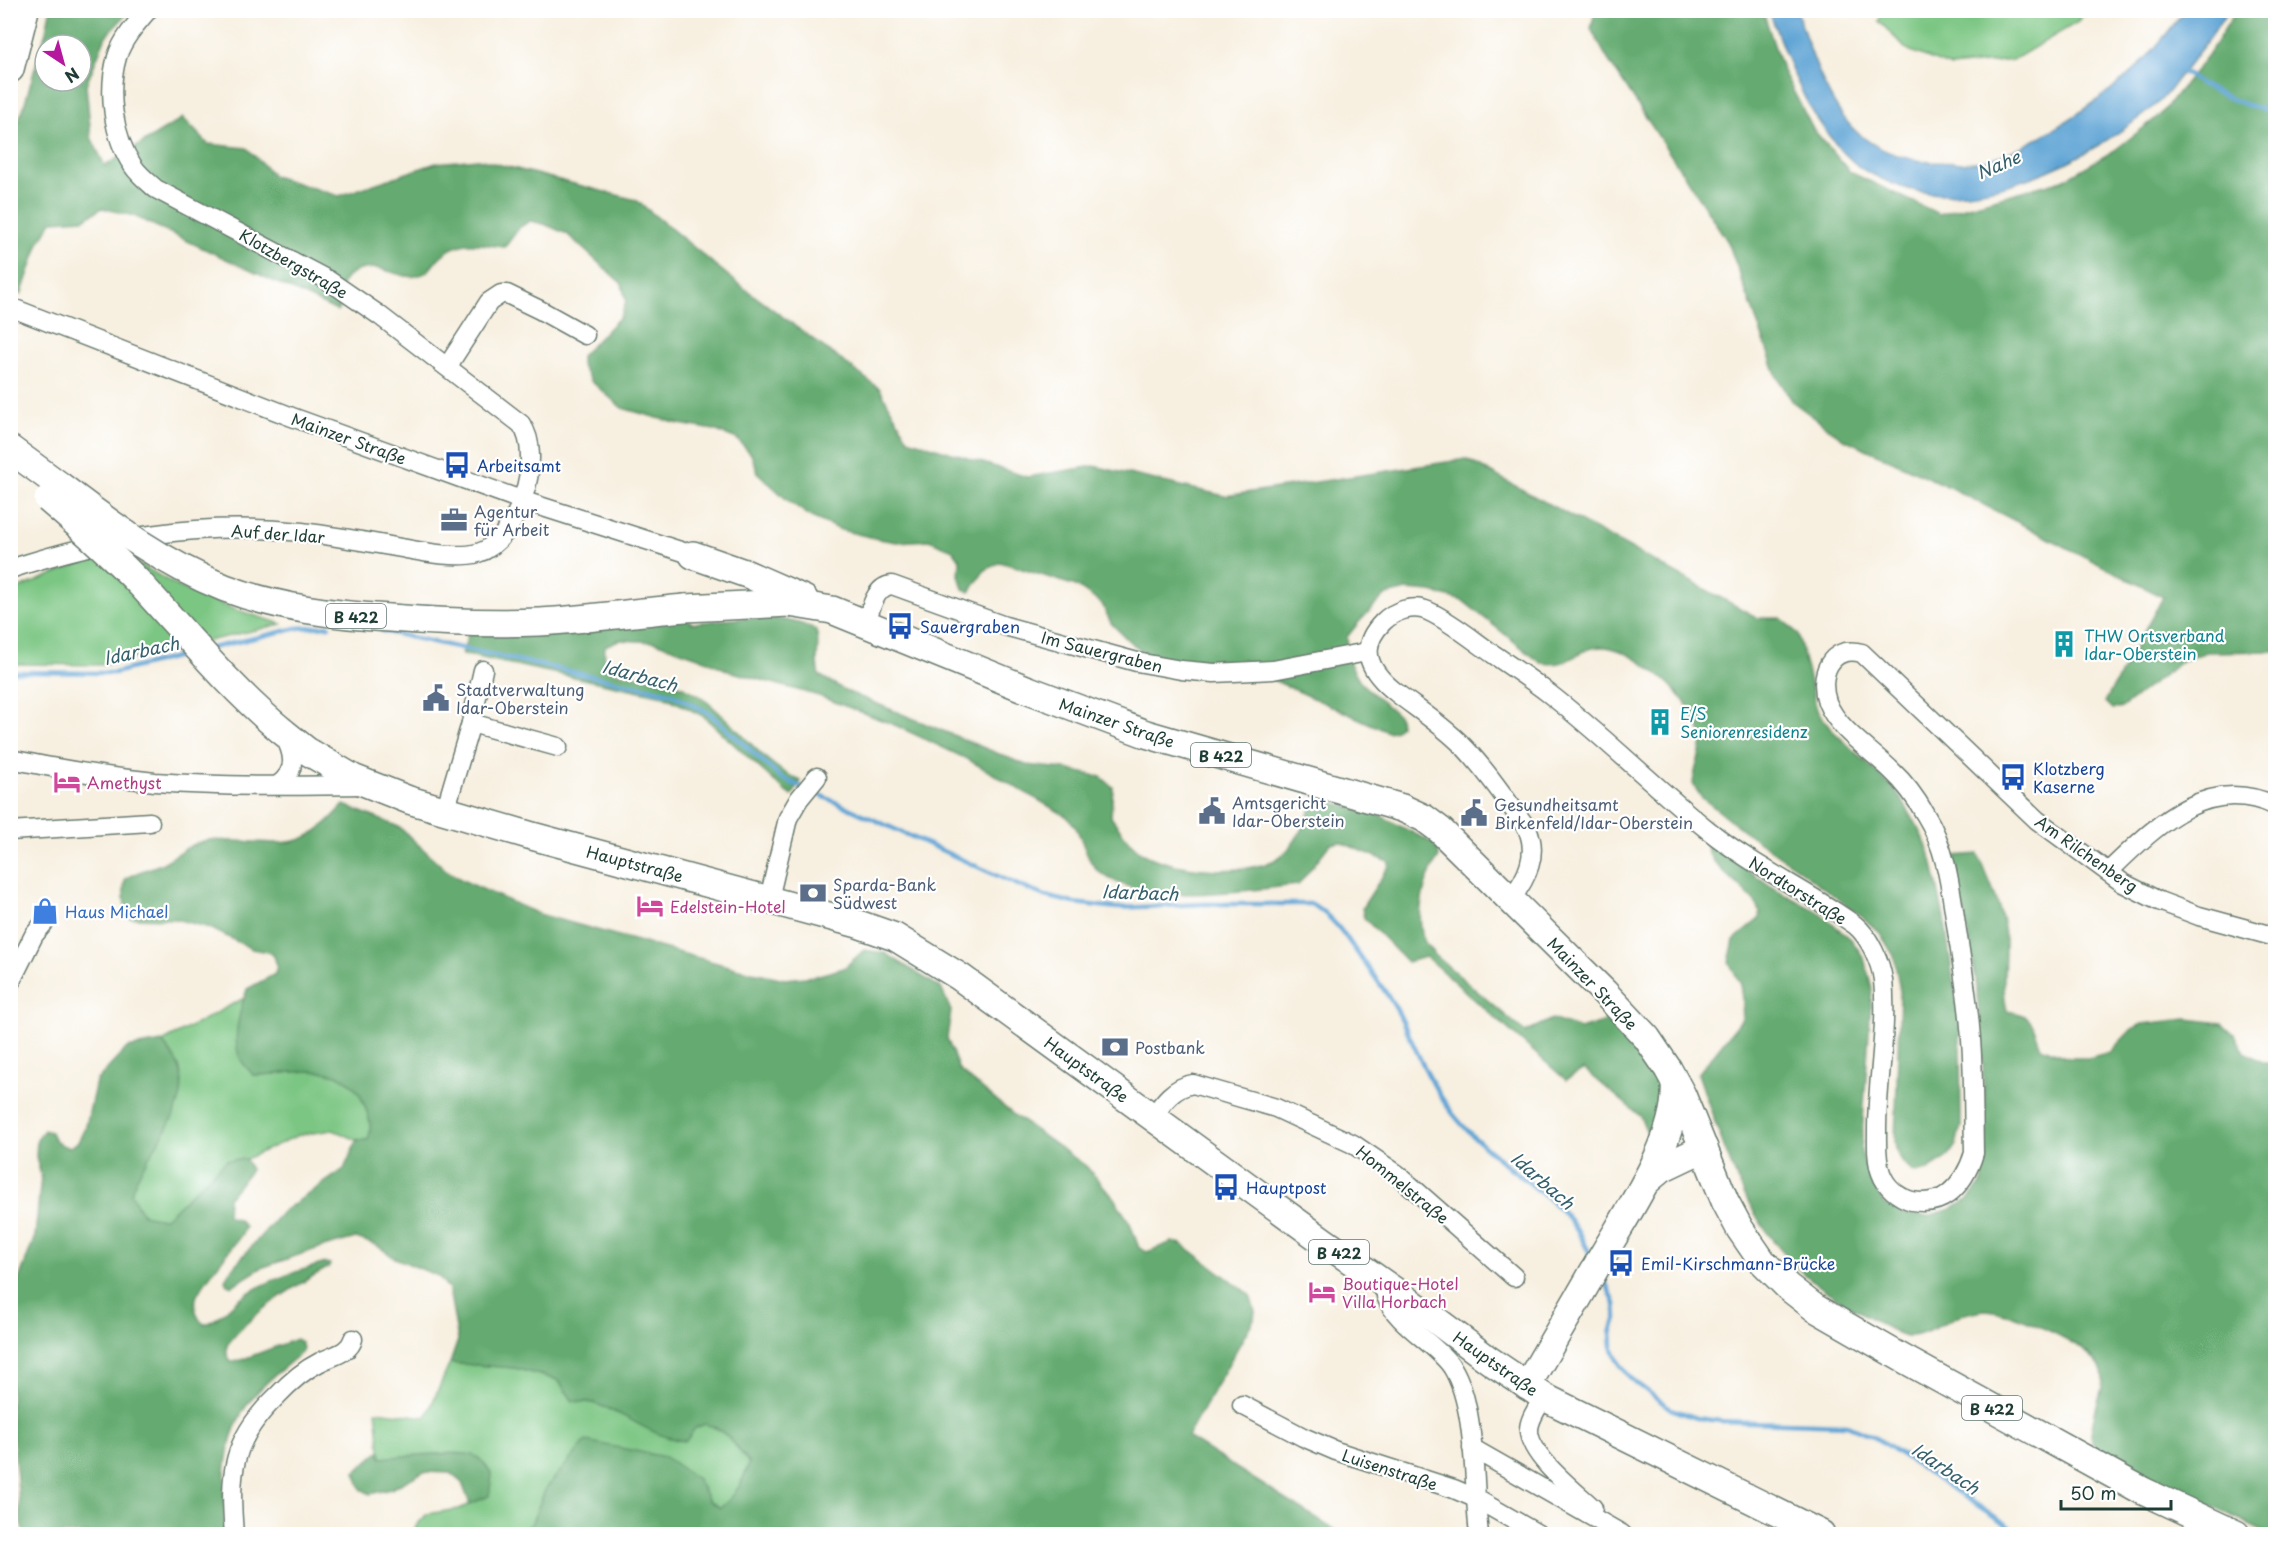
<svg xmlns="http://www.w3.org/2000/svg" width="2286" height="1545" viewBox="0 0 2286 1545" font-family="'Playpen Sans',sans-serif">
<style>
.green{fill:#7cc683;stroke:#4e825c;stroke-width:1.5}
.forest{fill:#65ab71;stroke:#427452;stroke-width:1.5;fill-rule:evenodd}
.water{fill:#60a5d5;stroke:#407184;stroke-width:1.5}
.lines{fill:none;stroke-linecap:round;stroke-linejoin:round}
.stream{stroke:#60a5d5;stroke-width:4.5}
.minor-casing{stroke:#6b7b70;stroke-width:21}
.primary-casing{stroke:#6b7b70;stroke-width:30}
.minor{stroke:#fff;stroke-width:18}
.primary{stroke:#fff;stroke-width:27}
.primary-bridge-casing{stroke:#6b7b70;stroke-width:30;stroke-linecap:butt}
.primary-bridge{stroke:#fff;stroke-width:27}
.labels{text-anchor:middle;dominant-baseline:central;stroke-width:4.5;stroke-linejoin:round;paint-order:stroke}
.shield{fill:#fff;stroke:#627771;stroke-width:1.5}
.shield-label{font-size:15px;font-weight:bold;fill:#1f3d34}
.street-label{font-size:16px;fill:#1f3d34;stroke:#fff}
.transit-label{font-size:16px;fill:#164399;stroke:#fff;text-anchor:start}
.service-label{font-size:16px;fill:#4e5e75;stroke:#fff;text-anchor:start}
.culture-label{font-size:16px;fill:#0d838f;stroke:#fff;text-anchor:start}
.hotel-label{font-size:16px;fill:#b23c85;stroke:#fff;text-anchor:start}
.shop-label{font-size:16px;fill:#366cbe;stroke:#fff;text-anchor:start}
.water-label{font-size:18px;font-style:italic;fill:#36616c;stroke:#fff}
</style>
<rect width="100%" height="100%" fill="#fff"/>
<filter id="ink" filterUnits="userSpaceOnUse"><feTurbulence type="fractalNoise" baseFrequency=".0167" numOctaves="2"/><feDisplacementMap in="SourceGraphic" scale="12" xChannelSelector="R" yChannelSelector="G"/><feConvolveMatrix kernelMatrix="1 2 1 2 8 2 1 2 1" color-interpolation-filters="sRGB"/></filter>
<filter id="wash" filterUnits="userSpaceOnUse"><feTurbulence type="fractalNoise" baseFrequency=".008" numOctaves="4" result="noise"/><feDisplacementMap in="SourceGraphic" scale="24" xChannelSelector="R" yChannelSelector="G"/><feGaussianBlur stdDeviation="1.35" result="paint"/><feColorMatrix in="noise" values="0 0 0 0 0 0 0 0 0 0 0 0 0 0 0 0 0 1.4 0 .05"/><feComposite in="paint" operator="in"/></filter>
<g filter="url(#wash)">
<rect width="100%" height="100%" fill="#f7efdf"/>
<g class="green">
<polygon points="1883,11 1883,10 2086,11 2078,22 2013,60 1951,67 1906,49 1879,21"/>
<polygon points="97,556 132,560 179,587 234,609 282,624 105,665 11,664 10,592"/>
<path d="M244,998L239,1021L253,1075C294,1075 346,1055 364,1104C369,1117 373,1128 368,1140H357L333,1130L299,1135L246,1159L227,1160L165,1219C141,1218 141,1214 131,1193L136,1176L176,1109L181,1091L172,1054L162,1042Z"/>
<path d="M450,1363L515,1368L558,1380L573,1401L595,1403L616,1413L695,1428L705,1424C726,1429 737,1447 749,1464C742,1482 736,1496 721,1508L709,1501L697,1479L546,1488L531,1525L514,1534H413L416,1526L427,1514L459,1509L488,1496L472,1455L442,1454L381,1458L376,1411L426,1417Z"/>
</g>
<g class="forest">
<path d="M50,11H130L106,36L86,85L91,137L105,166L183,118L208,144L247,148L274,176L339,196L436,163L478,159L636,200L736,282L880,389L908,439L1027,477L1094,466L1225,496L1466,459L1758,618H1781L1798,634L1817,710L1830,728L1897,792L1920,830L1932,859L1945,923L1960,1029L1961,1126L1956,1145L1947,1158L1928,1170L1915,1173C1902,1164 1896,1157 1895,1141L1900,992L1894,956L1880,933L1861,916L1801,871L1748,834L1701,797L1693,784C1694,768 1702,753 1702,738C1703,734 1699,730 1698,726C1694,717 1690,709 1684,701C1670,681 1627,646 1601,647C1575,648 1574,668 1541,663L1463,601L1431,592L1406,590L1384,596L1359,622L1347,637L1350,664L1361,683L1399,716L1400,726L1396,730L1388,732L1269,678L1152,658L1130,642L1111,623L1102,604L1076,586L1000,562L984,571L970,592L963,589L959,575L960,560L953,550L929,540L897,542L878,539L841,530L811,517L786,499L758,473L751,454L737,439L714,430L679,424L622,408L591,381L581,365V356L621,316L626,301L622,284L567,234L544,224L530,221L520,227L505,247C479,244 461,238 440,257C430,267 431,273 416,276C403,279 388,269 375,268C349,268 335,283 340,309L337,311L134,216L102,208L84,219L52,221L39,243L21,295L11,290V138L23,109L46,31ZM45,45H81V81H45Z"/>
<polygon points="1595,11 1763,11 1782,69 1813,129 1850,172 1939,214 2063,180 2115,150 2161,114 2208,55 2236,11 2275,11 2275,651 2207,652 2183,660 2123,707 2112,709 2105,702 2163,597 1951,488 1842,438 1793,402 1777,377 1728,242 1607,58 1591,29"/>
<path d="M686,617L692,623C731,620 780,610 816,630C821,646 814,659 819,675L846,691L1026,765L1065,769L1101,777L1113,787L1111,817C1120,829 1131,847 1144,854C1174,871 1249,877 1278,858C1297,846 1305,820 1315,801L1320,799L1381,816L1433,843L1438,850L1439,857C1424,878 1415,915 1424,940C1426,945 1431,950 1435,955L1525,1032L1552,1019L1580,1029L1603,1022L1608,1019L1624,1029L1665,1087L1659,1112L1649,1137L1640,1116L1584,1069L1566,1080L1426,957L1407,962L1364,918L1362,908L1389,866V862L1340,842L1330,844L1298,885C1244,890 1149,907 1102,874C1087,863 1085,846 1077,830C1075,825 1070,820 1066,816L969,760L897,726L819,696L729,671L701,658L655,642L619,640L605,646C604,657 604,665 613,672C640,677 675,679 698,695C735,720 760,764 801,781L792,796L787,793L703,716L664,696L462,654L469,632Z"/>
<path d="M344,805L399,827L446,870L462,880L539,914L739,969L785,979L815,976L844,968L864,950L885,953L941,988L951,1011L947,1038L959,1070L1014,1115L1086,1166L1114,1198L1130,1223L1139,1248L1147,1252L1172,1242L1182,1244L1250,1295L1255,1311L1254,1319L1187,1437L1341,1534H514L531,1525L546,1488L586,1441L665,1457L697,1479L709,1501L720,1508C736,1496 743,1482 749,1463C737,1447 726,1429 705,1424L695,1428L686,1441C652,1438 628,1414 596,1404C589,1401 581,1402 573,1401L558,1380L515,1368L450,1363L458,1340L449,1289L438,1276L395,1258L376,1245L356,1238L316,1249L261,1268L232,1286L227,1284L225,1280L229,1272L282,1212L344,1169L357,1140H368C373,1127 369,1116 364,1104C346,1056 294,1075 253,1075C250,1071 244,1065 241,1060C230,1040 241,1009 247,989L275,974L277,965L274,956L268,952L252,949L210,928L175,919L130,918C123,908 123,891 125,879C137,871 151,869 163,863C178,855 191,842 209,840C218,840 228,841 237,841C293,844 304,849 344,805Z"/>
<path d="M1709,842L1775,889L1820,913L1851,939L1864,958L1872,988L1861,1151L1870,1180L1884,1204L1905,1214L1928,1216L1951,1209L1968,1200L1982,1182L1986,1135L1983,1067L1976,980L1954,856L1978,854C1988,877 2004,912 2005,937C2006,962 2001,986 2007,1011C2034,1015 2032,1024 2041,1047L2068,1058H2088L2110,1052L2132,1029L2142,1024L2187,1019L2222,1023L2234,1034L2245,1052L2264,1063H2275V1534H2270L2111,1458C2105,1454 2097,1450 2093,1444C2089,1439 2091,1433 2092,1427C2098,1386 2120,1373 2076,1345C2057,1333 2006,1310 1984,1310C1977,1311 1968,1313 1961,1315C1944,1321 1926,1337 1907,1336C1896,1335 1873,1319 1862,1313C1755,1256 1736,1181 1698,1074L1742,1019L1743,1001L1741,985L1729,962L1734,940L1760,918C1764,894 1709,873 1706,844Z"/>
<path d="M162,1042C169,1051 179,1062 181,1074C189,1115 142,1155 131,1193C141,1214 141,1218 165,1218L227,1160L246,1159L251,1170L228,1198L227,1216L239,1220L245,1227L242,1234C234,1245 198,1288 196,1298C194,1307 196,1318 204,1324C220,1320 228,1306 242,1297C267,1280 297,1271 326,1263L330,1264L329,1267C293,1287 253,1311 227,1345V1355L231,1361L241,1360L296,1339L301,1342L303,1348L301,1353C285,1367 267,1380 253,1397C221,1435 223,1488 225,1534H25L21,1524L14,1446L11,1428L10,1303L35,1236L41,1176L36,1157L37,1139L44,1130L51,1132C54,1141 61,1146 70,1147L78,1142L86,1126L96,1081L127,1048Z"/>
<path d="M379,1451L381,1458C401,1457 455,1450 472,1455C482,1458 487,1467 492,1475L489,1496L470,1504L462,1483L450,1473L423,1472L391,1489L370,1494L361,1489L355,1472Z"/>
</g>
<path class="water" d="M1769,11H1797C1810,50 1829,113 1864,138C1884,153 1908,160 1932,162C1949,163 1966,164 1982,161C2029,152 2115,92 2147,57C2160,42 2173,26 2184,11H2228C2213,33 2197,55 2180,76C2174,84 2167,94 2160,101C2092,160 1967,225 1878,177C1871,174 1864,171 1858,166C1810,126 1790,68 1769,11Z"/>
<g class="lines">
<g class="stream">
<path d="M2180,70C2209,91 2240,106 2276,112"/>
<polyline points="382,631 670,693 709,713 780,777 803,788"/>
<polyline points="211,648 297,628 329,626"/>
<polyline points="10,672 114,673 191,653"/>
<path d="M811,791L1020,886L1045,896L1074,903L1117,908L1203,904H1312C1333,917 1344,934 1358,954C1372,974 1390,995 1401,1018C1417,1052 1430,1084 1453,1114C1484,1153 1527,1177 1562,1211C1575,1224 1583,1241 1592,1257"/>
<polyline points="1602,1274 1615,1304 1616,1318 1611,1333 1612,1346 1617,1360 1631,1379 1671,1409 1697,1418 1720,1421 1847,1425 1873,1436 2021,1534"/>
</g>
</g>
</g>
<g filter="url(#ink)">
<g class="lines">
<defs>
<g id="minor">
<polyline points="10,307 292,417 521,500 693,555"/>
<polyline points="447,367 489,302 501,294 507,294 540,310 585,335"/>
<path d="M10,569C108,537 199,521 302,532C335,536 368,542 401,548C423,552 457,559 478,553C518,541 545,456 521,424L379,315L328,280L156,189C148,182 139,175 133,166C113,137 107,91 117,57C122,40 136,24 148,10"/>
<path d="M866,622C871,609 875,586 892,585L1005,626L1137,662L1181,670L1214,673L1273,670L1367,652"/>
<polyline points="471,723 558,747"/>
<path d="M10,759C58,769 107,777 155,782C223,787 292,786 361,785"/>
<path d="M278,785C298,771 294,753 283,734"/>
<polyline points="445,811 471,723 483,670"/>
<polyline points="10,831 150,822"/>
<path d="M2108,872C2155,827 2206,773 2276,806"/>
<polyline points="769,899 788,818 799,799 817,777"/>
<path d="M1511,899C1527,878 1539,854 1527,828C1506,800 1486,769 1461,744C1442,725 1419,710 1398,694C1372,674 1355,650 1383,622C1394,611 1413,604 1428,611C1452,622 1474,641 1496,656C1513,668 1530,679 1547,692C1603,735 1653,786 1708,830C1754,867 1808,891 1855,925C1869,936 1881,963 1883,980C1888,1027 1877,1081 1877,1130C1877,1143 1876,1160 1881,1173C1886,1187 1898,1197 1912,1201C1924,1203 1938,1202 1948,1194C1962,1183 1969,1170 1974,1153C1973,1105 1974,1055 1968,1008C1965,982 1961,957 1957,931C1951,891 1947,849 1925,814C1916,798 1906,784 1892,771C1871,750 1838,730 1827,702C1818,676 1830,644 1862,653L2037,820L2123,883L2159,901L2199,916L2276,937"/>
<polyline points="10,983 34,935 44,923"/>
<path d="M1153,1117C1163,1102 1174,1087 1193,1084L1276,1108L1353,1144L1397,1174L1514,1277"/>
<path d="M1390,1287L1386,1296C1396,1325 1435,1342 1452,1367C1477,1407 1473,1487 1479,1534"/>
<path d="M1544,1397C1538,1407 1528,1420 1529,1432C1531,1457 1575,1491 1593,1508"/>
<polyline points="1242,1405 1303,1437 1336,1451 1454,1489 1475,1498 1538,1534"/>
<polyline points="1472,1448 1622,1534"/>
<path d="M234,1534C229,1473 231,1440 277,1396C289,1383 304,1370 320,1362C331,1356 350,1353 353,1339"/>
</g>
<g id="primary">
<polyline points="10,69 25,10"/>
<polyline points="10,449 59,485"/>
<polyline points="693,555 747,574 804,599"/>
<polyline points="685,608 789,603 832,610 1026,689 1146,734 1402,808 1424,818 1440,830 1604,992 1647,1038 1668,1069 1682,1095 1725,1201 1740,1229 1762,1261 1788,1287 1815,1308 1902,1358 2143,1491 2236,1534"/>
<polyline points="282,731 307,751 353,778 409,800 532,836 858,924 895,937 960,977 1323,1241 1429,1315 1489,1360 1544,1397 1821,1534"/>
<polyline points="1647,1181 1662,1168 1704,1148"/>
<path d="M1527,1386C1552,1342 1578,1299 1603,1255C1630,1208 1679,1138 1675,1083"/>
</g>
</defs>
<use href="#minor" class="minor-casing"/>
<use href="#primary" class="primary-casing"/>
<use href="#minor" class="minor"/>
<use href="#primary" class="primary"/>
<defs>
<g id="primary-bridge">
<path d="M59,485C111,525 164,564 225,588C278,608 334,615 390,618C440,622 490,624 540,622C589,619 637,612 685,608"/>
<path d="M48,499C81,527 113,555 142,586C188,636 230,688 282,731"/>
</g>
</defs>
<use href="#primary-bridge" class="primary-bridge-casing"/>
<use href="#primary-bridge" class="primary-bridge"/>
</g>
</g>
<defs>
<symbol id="bus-bare" viewBox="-9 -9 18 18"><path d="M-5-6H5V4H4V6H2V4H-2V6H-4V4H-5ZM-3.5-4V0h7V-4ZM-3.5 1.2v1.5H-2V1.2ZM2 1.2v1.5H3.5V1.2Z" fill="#1a4fb4" stroke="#fff" stroke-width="2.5" paint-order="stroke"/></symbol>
<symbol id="office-bare" viewBox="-9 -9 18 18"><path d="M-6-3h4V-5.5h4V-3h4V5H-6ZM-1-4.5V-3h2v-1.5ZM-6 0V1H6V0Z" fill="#5c6f8a" stroke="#fff" stroke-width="2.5" paint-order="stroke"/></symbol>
<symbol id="building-bare" viewBox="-9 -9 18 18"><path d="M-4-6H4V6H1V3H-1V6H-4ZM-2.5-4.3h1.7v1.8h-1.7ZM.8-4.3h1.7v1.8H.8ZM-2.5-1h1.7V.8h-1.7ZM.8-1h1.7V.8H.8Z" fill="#0f9aa8" stroke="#fff" stroke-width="2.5" paint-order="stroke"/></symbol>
<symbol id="civic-bare" viewBox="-9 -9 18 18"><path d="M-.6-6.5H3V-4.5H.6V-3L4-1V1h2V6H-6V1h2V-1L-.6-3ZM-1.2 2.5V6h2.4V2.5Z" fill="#5c6f8a" stroke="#fff" stroke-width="2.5" paint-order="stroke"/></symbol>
<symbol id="hotel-bare" viewBox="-9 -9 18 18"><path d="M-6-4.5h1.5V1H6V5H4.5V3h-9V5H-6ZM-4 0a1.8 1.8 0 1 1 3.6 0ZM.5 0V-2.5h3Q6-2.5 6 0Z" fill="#d1479c" stroke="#fff" stroke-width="2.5" paint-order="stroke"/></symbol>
<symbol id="bank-bare" viewBox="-9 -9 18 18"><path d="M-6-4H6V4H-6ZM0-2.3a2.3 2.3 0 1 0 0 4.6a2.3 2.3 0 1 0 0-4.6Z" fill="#5c6f8a" stroke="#fff" stroke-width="2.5" paint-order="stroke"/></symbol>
<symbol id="shop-bare" viewBox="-9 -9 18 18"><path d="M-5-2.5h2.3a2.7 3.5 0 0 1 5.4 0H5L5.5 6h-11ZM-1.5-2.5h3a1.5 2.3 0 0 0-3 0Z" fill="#3f7fe0" stroke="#fff" stroke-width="2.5" paint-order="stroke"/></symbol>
</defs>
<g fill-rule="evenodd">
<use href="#bus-bare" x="438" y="446" width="38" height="38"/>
<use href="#office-bare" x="435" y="501" width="38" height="38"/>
<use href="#bus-bare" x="881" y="607" width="38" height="38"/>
<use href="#building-bare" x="2045" y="625" width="38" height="38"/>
<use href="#civic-bare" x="417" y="679" width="38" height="38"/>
<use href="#building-bare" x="1641" y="703" width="38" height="38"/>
<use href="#bus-bare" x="1994" y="758" width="38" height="38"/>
<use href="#hotel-bare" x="48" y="763" width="38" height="38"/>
<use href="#civic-bare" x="1193" y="792" width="38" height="38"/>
<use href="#civic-bare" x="1455" y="794" width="38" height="38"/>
<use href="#bank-bare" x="794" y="874" width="38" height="38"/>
<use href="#hotel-bare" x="631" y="887" width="38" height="38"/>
<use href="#shop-bare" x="26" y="892" width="38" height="38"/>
<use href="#bank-bare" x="1096" y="1028" width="38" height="38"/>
<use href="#bus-bare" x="1207" y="1168" width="38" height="38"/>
<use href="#bus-bare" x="1602" y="1244" width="38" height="38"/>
<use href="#hotel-bare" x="1303" y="1273" width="38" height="38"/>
</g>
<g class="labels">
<g class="shield">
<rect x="326" y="604" width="60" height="24" rx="4.5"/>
<rect x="1191" y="743" width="60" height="24" rx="4.5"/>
<rect x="1309" y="1240" width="60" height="24" rx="4.5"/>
<rect x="1962" y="1396" width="60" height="24" rx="4.5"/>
</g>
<g class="shield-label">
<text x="356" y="616">B 422</text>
<text x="1221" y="755">B 422</text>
<text x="1339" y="1252">B 422</text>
<text x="1992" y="1408">B 422</text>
</g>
<g class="street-label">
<text transform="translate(294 263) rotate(30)">Klotzbergstraße</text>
<text transform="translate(349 438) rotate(20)">Mainzer Straße</text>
<text transform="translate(278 533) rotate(4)">Auf der Idar</text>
<text transform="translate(1102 651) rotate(14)">Im Sauergraben</text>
<text transform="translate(1117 722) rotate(19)">Mainzer Straße</text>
<text transform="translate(2087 853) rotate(35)">Am Rilchenberg</text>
<text transform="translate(635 863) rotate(15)">Hauptstraße</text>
<text transform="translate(1798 890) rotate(32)">Nordtorstraße</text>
<text transform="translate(1593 983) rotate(46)">Mainzer Straße</text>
<text transform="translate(1087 1069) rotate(36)">Hauptstraße</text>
<text transform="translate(1403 1184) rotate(39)">Hommelstraße</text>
<text transform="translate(1496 1363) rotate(35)">Hauptstraße</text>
<text transform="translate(1390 1469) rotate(18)">Luisenstraße</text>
</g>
<g class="transit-label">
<text x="477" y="465">Arbeitsamt</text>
<text x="920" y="626">Sauergraben</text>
<text x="2033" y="768">Klotzberg<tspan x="2033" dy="18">Kaserne</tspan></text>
<text x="1246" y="1187">Hauptpost</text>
<text x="1641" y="1263">Emil-Kirschmann-Brücke</text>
</g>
<g class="service-label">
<text x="474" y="511">Agentur<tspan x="474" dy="18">für Arbeit</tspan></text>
<text x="456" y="689">Stadtverwaltung<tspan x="456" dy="18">Idar-Oberstein</tspan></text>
<text x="1232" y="802">Amtsgericht<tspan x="1232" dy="18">Idar-Oberstein</tspan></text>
<text x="1494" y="804">Gesundheitsamt<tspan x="1494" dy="18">Birkenfeld/Idar-Oberstein</tspan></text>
<text x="833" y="884">Sparda-Bank<tspan x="833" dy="18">Südwest</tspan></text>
<text x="1135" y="1047">Postbank</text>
</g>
<g class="culture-label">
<text x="2084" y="635">THW Ortsverband<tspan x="2084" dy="18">Idar-Oberstein</tspan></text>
<text x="1680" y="713">E/S<tspan x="1680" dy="18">Seniorenresidenz</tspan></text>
</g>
<g class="hotel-label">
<text x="87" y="782">Amethyst</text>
<text x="670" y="906">Edelstein-Hotel</text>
<text x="1342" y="1283">Boutique-Hotel<tspan x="1342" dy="18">Villa Horbach</tspan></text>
</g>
<g class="shop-label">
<text x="65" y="911">Haus Michael</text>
</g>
<g class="water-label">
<text transform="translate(1998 164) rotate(-23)">Nahe</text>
<text transform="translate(141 650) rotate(-12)">Idarbach</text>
<text transform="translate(640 675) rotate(15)">Idarbach</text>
<text transform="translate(1140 892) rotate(2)">Idarbach</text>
<text transform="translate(1543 1180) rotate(41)">Idarbach</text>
<text transform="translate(1946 1468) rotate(34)">Idarbach</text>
</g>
</g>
<rect width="2286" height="1545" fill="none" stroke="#fff" stroke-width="36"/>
<g transform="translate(63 63) rotate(144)"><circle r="28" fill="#ffffff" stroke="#a5b1ae" stroke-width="1.5"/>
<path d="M0-4.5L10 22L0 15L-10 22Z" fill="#b5179e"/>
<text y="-9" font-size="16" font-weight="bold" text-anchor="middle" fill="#1f3d34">N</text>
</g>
<path d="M2061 1500v9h110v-9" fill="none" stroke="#1f3d34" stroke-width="3"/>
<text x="2070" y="1500" font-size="18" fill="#1f3d34" stroke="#ffffff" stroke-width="4.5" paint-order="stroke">50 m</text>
</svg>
